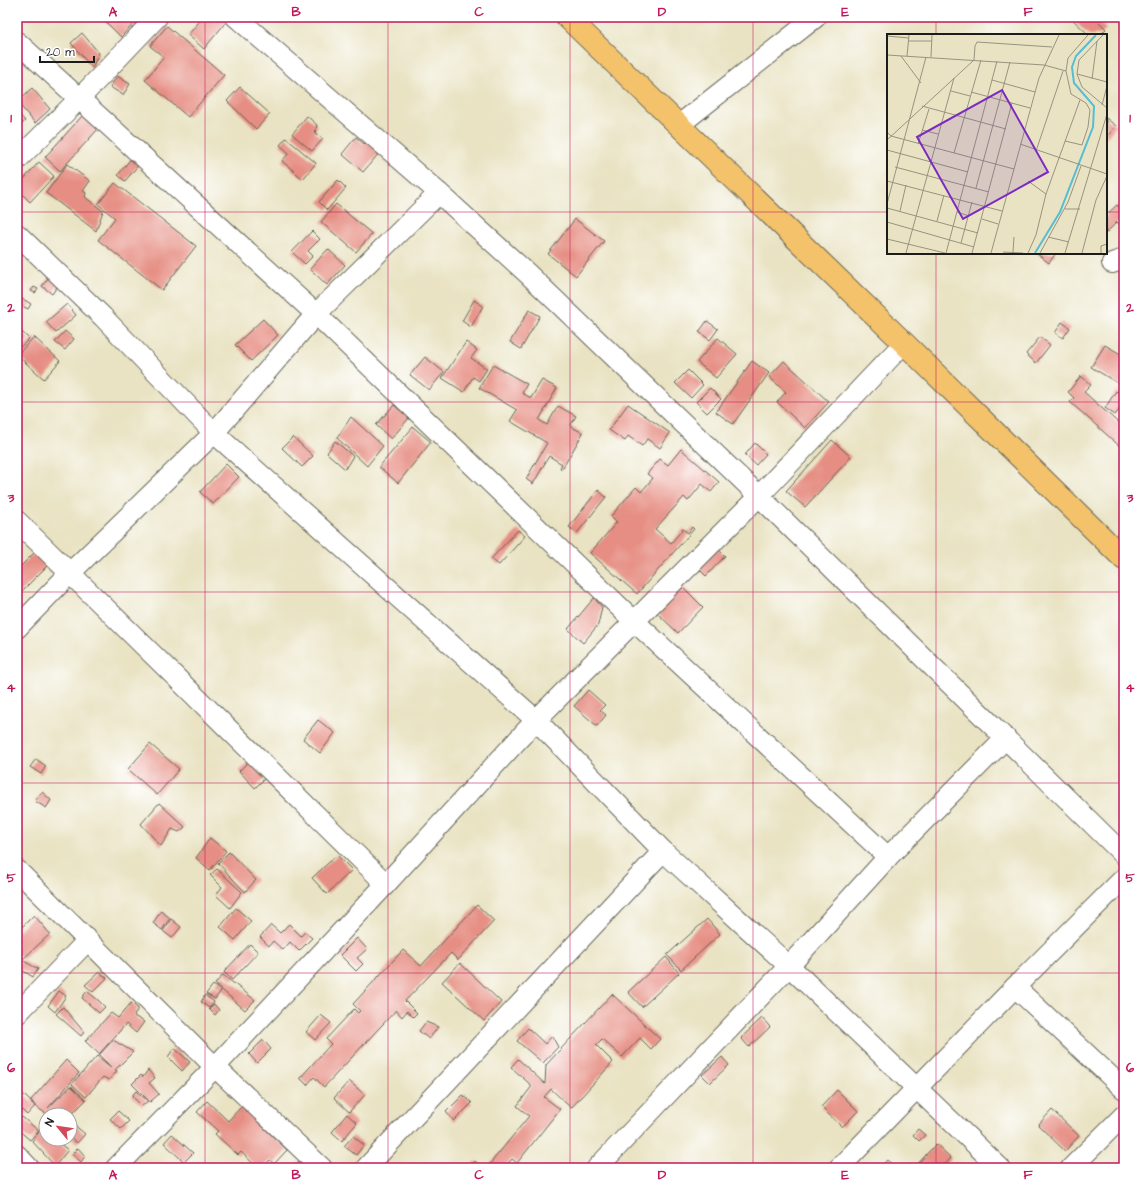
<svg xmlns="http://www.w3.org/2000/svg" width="1141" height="1185" viewBox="0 0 1141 1185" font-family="'Architects Daughter',sans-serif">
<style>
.building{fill:#e68e83}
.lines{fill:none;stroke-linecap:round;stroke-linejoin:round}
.street-casing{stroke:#646256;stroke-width:22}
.highway-casing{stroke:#646256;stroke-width:24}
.street{stroke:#fff;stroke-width:20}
.highway{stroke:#f3c26a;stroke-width:22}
.grid{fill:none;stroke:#c2185b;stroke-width:1;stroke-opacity:0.55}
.inset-river{fill:none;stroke:#56bdd3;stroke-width:2}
.inset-road{fill:none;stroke:#979380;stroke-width:1}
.view{fill:#7b2cbf;fill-opacity:0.15;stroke:#7b2cbf;stroke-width:2}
.inset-edge{fill:none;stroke:#1c1c1c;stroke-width:2}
.neatline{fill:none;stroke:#c2185b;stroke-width:1.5}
.grid-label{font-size:13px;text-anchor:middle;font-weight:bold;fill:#c2185b}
</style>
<rect width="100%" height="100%" fill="#fff"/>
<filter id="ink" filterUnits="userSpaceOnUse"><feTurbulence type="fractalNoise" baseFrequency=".025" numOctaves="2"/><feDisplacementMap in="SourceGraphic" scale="8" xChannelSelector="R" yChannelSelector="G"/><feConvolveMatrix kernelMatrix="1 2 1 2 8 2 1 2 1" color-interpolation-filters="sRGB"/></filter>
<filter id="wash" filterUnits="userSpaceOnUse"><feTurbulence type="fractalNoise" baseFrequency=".012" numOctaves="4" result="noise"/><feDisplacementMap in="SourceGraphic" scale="16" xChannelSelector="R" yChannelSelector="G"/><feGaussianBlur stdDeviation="0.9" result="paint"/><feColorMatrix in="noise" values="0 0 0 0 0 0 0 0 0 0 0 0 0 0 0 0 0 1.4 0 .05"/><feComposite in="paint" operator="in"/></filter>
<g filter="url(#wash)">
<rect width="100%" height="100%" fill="#e9e3c3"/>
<g id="blocks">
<g class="building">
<polygon points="101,17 140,17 121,37"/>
<polygon points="203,17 230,17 204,49 188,35"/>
<polygon points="1070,17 1099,17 1097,20 1106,29 1100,35 1089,35"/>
<polygon points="167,26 224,75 188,117 145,80 164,57 150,46"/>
<polygon points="82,33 99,53 92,68 71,43"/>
<polygon points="117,76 130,84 123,95 110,87"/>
<polygon points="240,87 270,114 256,129 227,101"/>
<polygon points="32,88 50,109 35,123 17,102"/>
<polygon points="17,112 25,121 17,128"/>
<polygon points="84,114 99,128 60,171 45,157"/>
<polygon points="307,116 317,125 315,133 323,139 312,151 292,134"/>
<polygon points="1106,118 1116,126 1106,138"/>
<polygon points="356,137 364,144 368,140 381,151 363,172 342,154"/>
<polygon points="286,138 316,163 303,179 282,161 289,153 280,145"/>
<polygon points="133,156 141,162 125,181 118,175"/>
<polygon points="39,162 54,176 30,202 17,189 17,187"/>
<polygon points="67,164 90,181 83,191 86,193 85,197 103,211 96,231 46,193"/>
<polygon points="338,180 346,188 327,210 319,202"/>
<polygon points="115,183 196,246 162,290 98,240 115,218 98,204"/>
<polygon points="336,204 372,234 356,252 321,222"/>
<polygon points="1117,205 1124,213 1124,229 1117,222 1106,233 1106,215"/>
<polygon points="575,219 604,241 576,276 548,254"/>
<polygon points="312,231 320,239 308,251 313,256 305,264 292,252"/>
<polygon points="328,249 345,265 327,285 310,269"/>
<polygon points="1036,253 1056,253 1049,263"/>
<polygon points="49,277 59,284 52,294 42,286"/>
<polygon points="34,287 38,289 35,293 31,291"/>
<polygon points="23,299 31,304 28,309 20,305"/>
<polygon points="474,300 483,306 471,327 462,321"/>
<polygon points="67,304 76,315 56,333 46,322"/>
<polygon points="529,310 540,316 521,349 510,342"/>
<polygon points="263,319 278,335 251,361 235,345"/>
<polygon points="707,321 718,329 710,340 699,332"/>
<polygon points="1062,322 1070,328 1063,338 1055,333"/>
<polygon points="17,327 29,339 17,350"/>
<polygon points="65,331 74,339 65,350 55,342"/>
<polygon points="34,337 60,361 44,379 17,355"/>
<polygon points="1040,337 1050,345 1036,363 1026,354"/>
<polygon points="718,338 737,354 716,378 697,362"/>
<polygon points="466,342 477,350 471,358 487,369 479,381 473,377 464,392 442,378"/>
<polygon points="1105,345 1124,356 1124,387 1091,367"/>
<polygon points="425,357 444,372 429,390 410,375"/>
<polygon points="752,361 769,373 733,424 716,412"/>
<polygon points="784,361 829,402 805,428 777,402 786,392 769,377"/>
<polygon points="493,365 527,384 522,393 531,398 542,380 557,388 539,420 547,425 558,406 576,416 570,426 583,433 562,469 560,468 562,464 549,456 533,484 526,479 547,443 510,421 517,410 479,388"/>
<polygon points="688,370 703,385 691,398 675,383"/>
<polygon points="1081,376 1091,385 1084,392 1124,428 1124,450 1070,402 1074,398 1068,392"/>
<polygon points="710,388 721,399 707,413 696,402"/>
<polygon points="1116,391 1124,396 1124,403 1115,415 1105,408"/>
<polygon points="628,404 670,433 660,448 647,439 642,446 628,436 625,441 609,430"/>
<polygon points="394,405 409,418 391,439 376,425"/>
<polygon points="351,417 383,446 367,466 337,438"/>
<polygon points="413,427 431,442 398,483 379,467"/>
<polygon points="293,437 313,456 302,467 282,448"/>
<polygon points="832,440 851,457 805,507 786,491"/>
<polygon points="335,441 353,456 345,469 327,453"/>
<polygon points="755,443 766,454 756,465 745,455"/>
<polygon points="681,449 719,482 711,492 702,484 688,501 684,497 655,529 671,543 683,529 688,533 692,527 694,529 637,594 590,553 617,522 611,516 636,487 641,492 653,478 647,474 660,459 668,465"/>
<polygon points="226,464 239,477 213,504 200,492"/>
<polygon points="598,490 606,497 577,533 569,527"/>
<polygon points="518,530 525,536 499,565 491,559"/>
<polygon points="716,547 725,556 706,576 697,567"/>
<polygon points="35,552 48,565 19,594 17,592 17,570"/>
<polygon points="682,586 703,607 678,633 656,612"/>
<polygon points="594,598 602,607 598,625 583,643 568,629"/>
<polygon points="588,690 605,705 600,710 606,715 597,726 574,706"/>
<polygon points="318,720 335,733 320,753 303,739"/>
<polygon points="150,744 179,769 157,795 128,769"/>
<polygon points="252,758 268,775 255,788 239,771"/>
<polygon points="36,759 46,766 41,774 30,767"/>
<polygon points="42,792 51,800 46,808 35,801"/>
<polygon points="159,803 185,827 179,832 172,829 161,846 141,824"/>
<polygon points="210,838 226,851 210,870 196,858"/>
<polygon points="229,852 256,880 245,892 218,863"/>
<polygon points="337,855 352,870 327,894 312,878"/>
<polygon points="217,869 242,892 230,908 216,895 222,887 210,875"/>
<polygon points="477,905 494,921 458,960 451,953 405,1001 417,1013 413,1017 407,1011 402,1017 396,1010 324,1087 314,1077 307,1085 300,1078 331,1044 326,1039 354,1009 358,1013 360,1011 353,1004 403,950 421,966"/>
<polygon points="236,908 251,921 235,940 220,927"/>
<polygon points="161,911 170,918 162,930 153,923"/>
<polygon points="34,915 50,934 23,959 17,953 17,932"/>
<polygon points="171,919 181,927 172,938 163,931"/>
<polygon points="707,919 720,934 681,970 667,955"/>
<polygon points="289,924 301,936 305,932 312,938 299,951 290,942 283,950 273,941 269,946 260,937 271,925 280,933"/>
<polygon points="357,938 367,949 357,958 363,964 356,971 340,955"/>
<polygon points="250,944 258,952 232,980 224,972"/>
<polygon points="666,957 679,973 642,1007 628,992"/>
<polygon points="22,960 38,969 33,977 17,967"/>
<polygon points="460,963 501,1002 484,1021 442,982"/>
<polygon points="99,972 107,978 93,992 85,985"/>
<polygon points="223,975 255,1000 245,1010 215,984"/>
<polygon points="213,985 221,991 215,999 206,994"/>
<polygon points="59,991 66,996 55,1012 48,1006"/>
<polygon points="87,991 98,1000 105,1007 99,1013 82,998"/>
<polygon points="612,994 660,1039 651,1049 640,1038 622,1057 602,1039 596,1045 613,1062 571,1108 551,1089 544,1097 560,1109 517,1163 512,1159 504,1168 493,1168 489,1165 529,1116 517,1106 532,1086 511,1067 518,1059 545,1084 546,1065"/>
<polygon points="205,995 214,1002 209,1008 201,1002"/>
<polygon points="131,1003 138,1008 134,1016 144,1022 136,1033 126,1024 99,1054 85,1041 111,1013 118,1018"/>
<polygon points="214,1004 219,1010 215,1015 209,1009"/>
<polygon points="63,1007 84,1032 81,1036 56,1014"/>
<polygon points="321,1015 331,1023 315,1040 306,1032"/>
<polygon points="762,1018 770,1027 749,1047 741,1038"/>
<polygon points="426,1022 438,1027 429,1039 419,1031"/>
<polygon points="528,1028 545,1044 552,1036 558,1047 543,1063 517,1041"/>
<polygon points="113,1040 133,1052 115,1070 117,1071 109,1080 103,1077 86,1097 72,1084 97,1056 111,1067 99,1055"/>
<polygon points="263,1040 271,1049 257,1063 249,1054"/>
<polygon points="174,1048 190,1062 182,1071 168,1057"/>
<polygon points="722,1057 729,1065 710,1083 702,1075"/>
<polygon points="66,1060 79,1073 48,1108 71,1086 86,1100 70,1116 70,1115 48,1115 35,1106 31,1100"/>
<polygon points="148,1070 155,1078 149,1083 159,1094 150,1102 132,1084 141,1075 143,1077"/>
<polygon points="349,1081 365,1095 349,1112 334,1098"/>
<polygon points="17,1088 35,1106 27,1115 17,1105"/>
<polygon points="837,1090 858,1111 842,1127 821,1107"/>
<polygon points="136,1091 148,1101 142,1106 132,1096"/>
<polygon points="463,1095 472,1103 454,1121 446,1112"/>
<polygon points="207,1101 228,1121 242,1106 287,1150 274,1164 270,1160 262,1168 258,1168 241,1152 238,1155 215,1134 218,1131 197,1112"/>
<polygon points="1052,1110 1079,1136 1065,1151 1038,1125"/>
<polygon points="118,1111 129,1121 121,1129 110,1119"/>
<polygon points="347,1114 357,1123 342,1141 332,1132"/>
<polygon points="22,1117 39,1131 30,1140 17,1129 17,1122"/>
<polygon points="72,1123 85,1134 77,1143 70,1137 70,1126"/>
<polygon points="41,1129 46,1133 46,1139 54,1139 68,1150 55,1166 32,1141"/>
<polygon points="918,1129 925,1135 919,1141 913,1135"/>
<polygon points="172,1134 193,1153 184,1162 164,1143"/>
<polygon points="353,1136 364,1145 356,1155 344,1146"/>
<polygon points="936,1144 951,1158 942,1168 914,1168"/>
<polygon points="78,1148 85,1156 81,1162 72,1154"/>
<polygon points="887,1160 896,1168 880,1168"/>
<polygon points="299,1161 307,1168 294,1168"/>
<polygon points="475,1161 483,1168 469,1168"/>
</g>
</g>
</g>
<g filter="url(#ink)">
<use href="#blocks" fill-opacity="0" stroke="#646256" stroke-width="1"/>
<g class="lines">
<defs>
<g id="street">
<polyline points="236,17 439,193 528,274 759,496 1124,855"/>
<polyline points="17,42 316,314 634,621 888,857"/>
<polyline points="679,125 816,17"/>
<polyline points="17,160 79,99 157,17"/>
<polyline points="17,234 103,317 214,433 536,720 663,851 789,966 1000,1168"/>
<polyline points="1112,263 1124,259"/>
<polyline points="17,521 386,884"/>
<polyline points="17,628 71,572 214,433 316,314 439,193"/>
<polyline points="17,870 215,1067 322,1168"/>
<polyline points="1015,987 1124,1089"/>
<polyline points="17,1014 88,940"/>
<polyline points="17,1155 29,1168"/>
<polyline points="116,1168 215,1067 386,884 536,720 759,496 904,343"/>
<polyline points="366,1168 663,851"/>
<polyline points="597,1168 789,966 888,857 1006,738"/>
<polyline points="839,1168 1015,987 1124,878"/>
<polyline points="1071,1168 1124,1115"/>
</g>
<polyline id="highway" points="567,17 904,343 1124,559"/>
</defs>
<use href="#street" class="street-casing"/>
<use href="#highway" class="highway-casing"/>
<use href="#street" class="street"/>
<use href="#highway" class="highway"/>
</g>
</g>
<path class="grid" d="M205,17V1168M388,17V1168M570,17V1168M753,17V1168M936,17V35M17,212H888M1106,212H1124M936,253V1168M17,402H1124M17,592H1124M17,783H1124M17,973H1124"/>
<g transform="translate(887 34)">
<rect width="220" height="220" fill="#e9e3c3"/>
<path class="inset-river" d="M148,219L173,178L206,93L207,72L187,49L185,33L189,22L209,1"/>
<path class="inset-road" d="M216,1L192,26L190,40L195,53L220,74M0,2L22,4M22,7H45M0,21L157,31L179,37M14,22L34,49M20,22L22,1M44,23L45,1M190,40L220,48M205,45L210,7M105,46L148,58M64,57L83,62M84,58L143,74M215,71L220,52M35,72L119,95M35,96L51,100M0,98L4,102L127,135M0,106L87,26L88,12L90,8L165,13M178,107L195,111L201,93L203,76L199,69L184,60L179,37L181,24L201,1M31,110L42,75M133,110L220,140M0,116L81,138M149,117L176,37M67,119L94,26M8,133L102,158M0,147L115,177M141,147L159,160M89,154L123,28M0,170L39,23M0,174L91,199M178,175H193M13,177L19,151M70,178L82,182M95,185L111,190M50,187L57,161M0,188L87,213M161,203L182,208M0,205L58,219M74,209L85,168M116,218L136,219M126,218L127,203M19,219L67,44M59,219L110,27M85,219L125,69M104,219L152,44L172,1M141,219L149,201L159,160L193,66M153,219L181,168L194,132M178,219L220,80M195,219L209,166L220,142M214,219V212L220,210"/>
<path class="view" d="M115,56L161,138L76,185L30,103Z"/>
<rect width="220" height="220" class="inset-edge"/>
</g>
<rect width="1141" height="1185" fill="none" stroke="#fff" stroke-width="44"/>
<g transform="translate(58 1127) rotate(299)"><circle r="19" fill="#ffffff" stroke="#a4a4a4"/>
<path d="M0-3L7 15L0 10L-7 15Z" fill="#d1495b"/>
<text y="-6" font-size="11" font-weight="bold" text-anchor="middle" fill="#1c1c1c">N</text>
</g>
<path d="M40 56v6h54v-6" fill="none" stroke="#1c1c1c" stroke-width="2"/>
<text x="46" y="56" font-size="12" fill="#1c1c1c" stroke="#ffffff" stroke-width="3" paint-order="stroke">20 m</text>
<rect x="22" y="22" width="1097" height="1141" class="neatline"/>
<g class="grid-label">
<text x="113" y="16">A</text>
<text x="296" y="16">B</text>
<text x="479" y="16">C</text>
<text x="662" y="16">D</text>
<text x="845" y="16">E</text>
<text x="1028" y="16">F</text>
<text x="11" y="122">1</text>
<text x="1130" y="122">1</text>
<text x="11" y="312">2</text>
<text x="1130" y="312">2</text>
<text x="11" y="502">3</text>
<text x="1130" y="502">3</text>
<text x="11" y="692">4</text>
<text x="1130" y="692">4</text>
<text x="11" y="882">5</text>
<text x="1130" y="882">5</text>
<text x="11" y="1072">6</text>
<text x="1130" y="1072">6</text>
<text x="113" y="1179">A</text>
<text x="296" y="1179">B</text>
<text x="479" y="1179">C</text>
<text x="662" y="1179">D</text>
<text x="845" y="1179">E</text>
<text x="1028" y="1179">F</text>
</g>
</svg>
